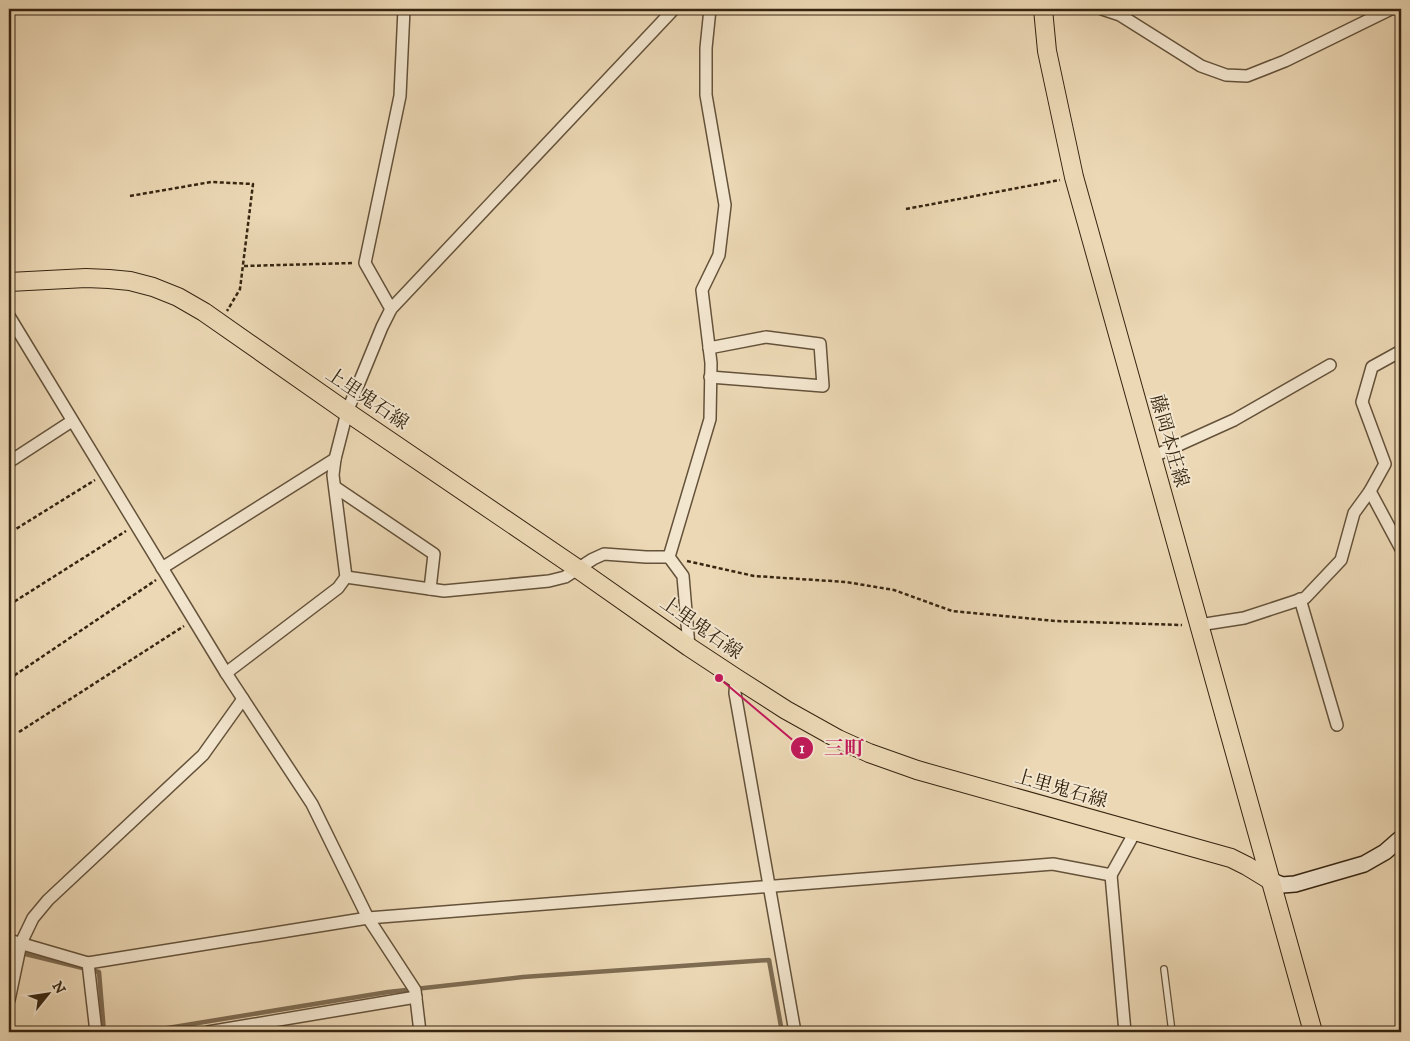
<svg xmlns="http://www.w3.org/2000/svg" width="1410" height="1041" viewBox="0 0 1410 1041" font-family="'IM FELL DW Pica','Noto Serif JP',serif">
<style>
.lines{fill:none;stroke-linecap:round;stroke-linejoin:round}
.stream{stroke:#7e6c52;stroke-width:4.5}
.lane-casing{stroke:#64523a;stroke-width:8}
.street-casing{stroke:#64523a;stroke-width:14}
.secondary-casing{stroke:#362511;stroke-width:18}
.primary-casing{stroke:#362511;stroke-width:20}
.path{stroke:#362511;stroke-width:2.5;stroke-dasharray:4 2.5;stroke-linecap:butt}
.lane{stroke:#f3e6cf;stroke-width:5.5}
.street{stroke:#f3e6cf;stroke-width:11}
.secondary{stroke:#f3e6cf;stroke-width:15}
.primary{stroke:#ecd8b5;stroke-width:18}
.labels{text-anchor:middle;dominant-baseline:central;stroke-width:4;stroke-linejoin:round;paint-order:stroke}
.street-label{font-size:19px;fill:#362511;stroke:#f3e6cf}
.leader{fill:none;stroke:#c2185b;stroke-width:2}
.callout-dot{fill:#c2185b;stroke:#f3e6cf;stroke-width:2}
.mark-label{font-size:15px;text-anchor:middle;font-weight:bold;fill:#fff}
.callout-label{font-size:20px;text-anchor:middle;font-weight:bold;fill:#c2185b;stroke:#f3e6cf;stroke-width:4;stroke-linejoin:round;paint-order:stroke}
</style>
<rect width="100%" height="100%" fill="#ecd8b5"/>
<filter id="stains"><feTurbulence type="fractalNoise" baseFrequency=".004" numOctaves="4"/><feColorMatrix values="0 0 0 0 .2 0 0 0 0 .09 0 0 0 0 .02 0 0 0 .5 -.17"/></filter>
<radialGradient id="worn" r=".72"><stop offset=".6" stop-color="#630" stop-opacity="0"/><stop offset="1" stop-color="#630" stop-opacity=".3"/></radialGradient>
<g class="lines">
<g class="stream">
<polyline points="9,950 99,972 104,1032"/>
<polyline points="143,1032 388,992 523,977 769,960 782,1032"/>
</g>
<defs>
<polyline id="lane" points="1164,969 1172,1032"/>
<g id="street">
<polyline points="1102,9 1120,15 1201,66 1226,75 1247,76 1285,61 1391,9"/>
<polyline points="391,309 365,263 400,96 404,9"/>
<polyline points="9,316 226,673 312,804 368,918 415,990 420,1032"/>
<polyline points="709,348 766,337 820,344 823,386 710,377"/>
<polyline points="1401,351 1372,367 1362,402 1385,464 1370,491 1401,549"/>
<polyline points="1152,457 1234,420 1330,365"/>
<polyline points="9,462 72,421"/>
<polyline points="335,487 434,554 430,589"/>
<polyline points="162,568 335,459"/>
<polyline points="346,577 444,591 549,581 565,577 593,559 604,554 646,557 669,557"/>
<polyline points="1300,599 1337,725"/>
<polyline points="1199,625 1244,618 1305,598 1341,560 1354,513 1370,491"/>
<polyline points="689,647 683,576 669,557 710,419 711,363 702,290 719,255 725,205 706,95 706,48 710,9"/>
<polyline points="226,673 338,588 346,577 333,475 335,459 347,412 382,327 391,309 674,9"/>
<polyline points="736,678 735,693 795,1032"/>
<polyline points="1111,875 1125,1032"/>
<polyline points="9,940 88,963 368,918 1053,864 1111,875 1135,832"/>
<polyline points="88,963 96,1032"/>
<polyline points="9,1000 21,943 33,918 48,900 203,755 243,699"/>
<polyline points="208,1032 416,997"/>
</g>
<polyline id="secondary" points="1270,880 1282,885 1295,884 1364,864 1385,852 1401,838"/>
<g id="primary">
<polyline points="1043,9 1047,51 1074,177 1313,1032"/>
<polyline points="9,282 86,278 109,279 130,281 153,287 178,297 204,312 347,412 578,569 689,647 736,678 786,710 838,739 869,753 917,770 1231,858 1247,866 1270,880"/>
</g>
</defs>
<use href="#lane" class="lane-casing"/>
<use href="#street" class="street-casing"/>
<use href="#secondary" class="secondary-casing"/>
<use href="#primary" class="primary-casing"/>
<g class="path">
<polyline points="130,196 211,182 253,184 240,289 227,311"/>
<polyline points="906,209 1060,180"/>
<polyline points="244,266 353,263"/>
<polyline points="11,532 95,480"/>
<polyline points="687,561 754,576 846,582 894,590 952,611 1055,621 1182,625"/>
<polyline points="9,605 126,531"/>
<polyline points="9,679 156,580"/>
<polyline points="19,732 184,626"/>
</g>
<use href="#lane" class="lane"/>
<use href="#street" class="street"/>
<use href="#secondary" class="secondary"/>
<use href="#primary" class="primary"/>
</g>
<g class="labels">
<g class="street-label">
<text transform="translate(367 399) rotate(34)">上里鬼石線</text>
<text transform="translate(1169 441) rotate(74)">藤岡本庄線</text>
<text transform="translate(701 628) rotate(35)">上里鬼石線</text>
<text transform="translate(1061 789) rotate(16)">上里鬼石線</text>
</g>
</g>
<path class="leader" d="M719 678L802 748"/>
<g class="callout-dot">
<circle cx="719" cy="678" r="5"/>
<circle cx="802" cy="748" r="12"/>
</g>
<g class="mark-label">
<text x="802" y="753">1</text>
</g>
<g class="callout-label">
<text x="844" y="755">三町</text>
</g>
<rect width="1410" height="1041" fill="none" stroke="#ecd8b5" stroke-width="30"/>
<rect x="10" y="10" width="1390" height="1021" fill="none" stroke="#362511" stroke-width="2.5"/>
<rect x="15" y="15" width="1380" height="1011" fill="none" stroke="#362511"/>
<g transform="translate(48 994) rotate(60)" stroke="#f3e6cf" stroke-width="4" paint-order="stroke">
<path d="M0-4L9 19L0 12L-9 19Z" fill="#362511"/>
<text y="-8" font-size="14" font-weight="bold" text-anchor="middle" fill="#362511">N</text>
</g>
<rect width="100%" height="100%" filter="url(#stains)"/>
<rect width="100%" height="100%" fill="url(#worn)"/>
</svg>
